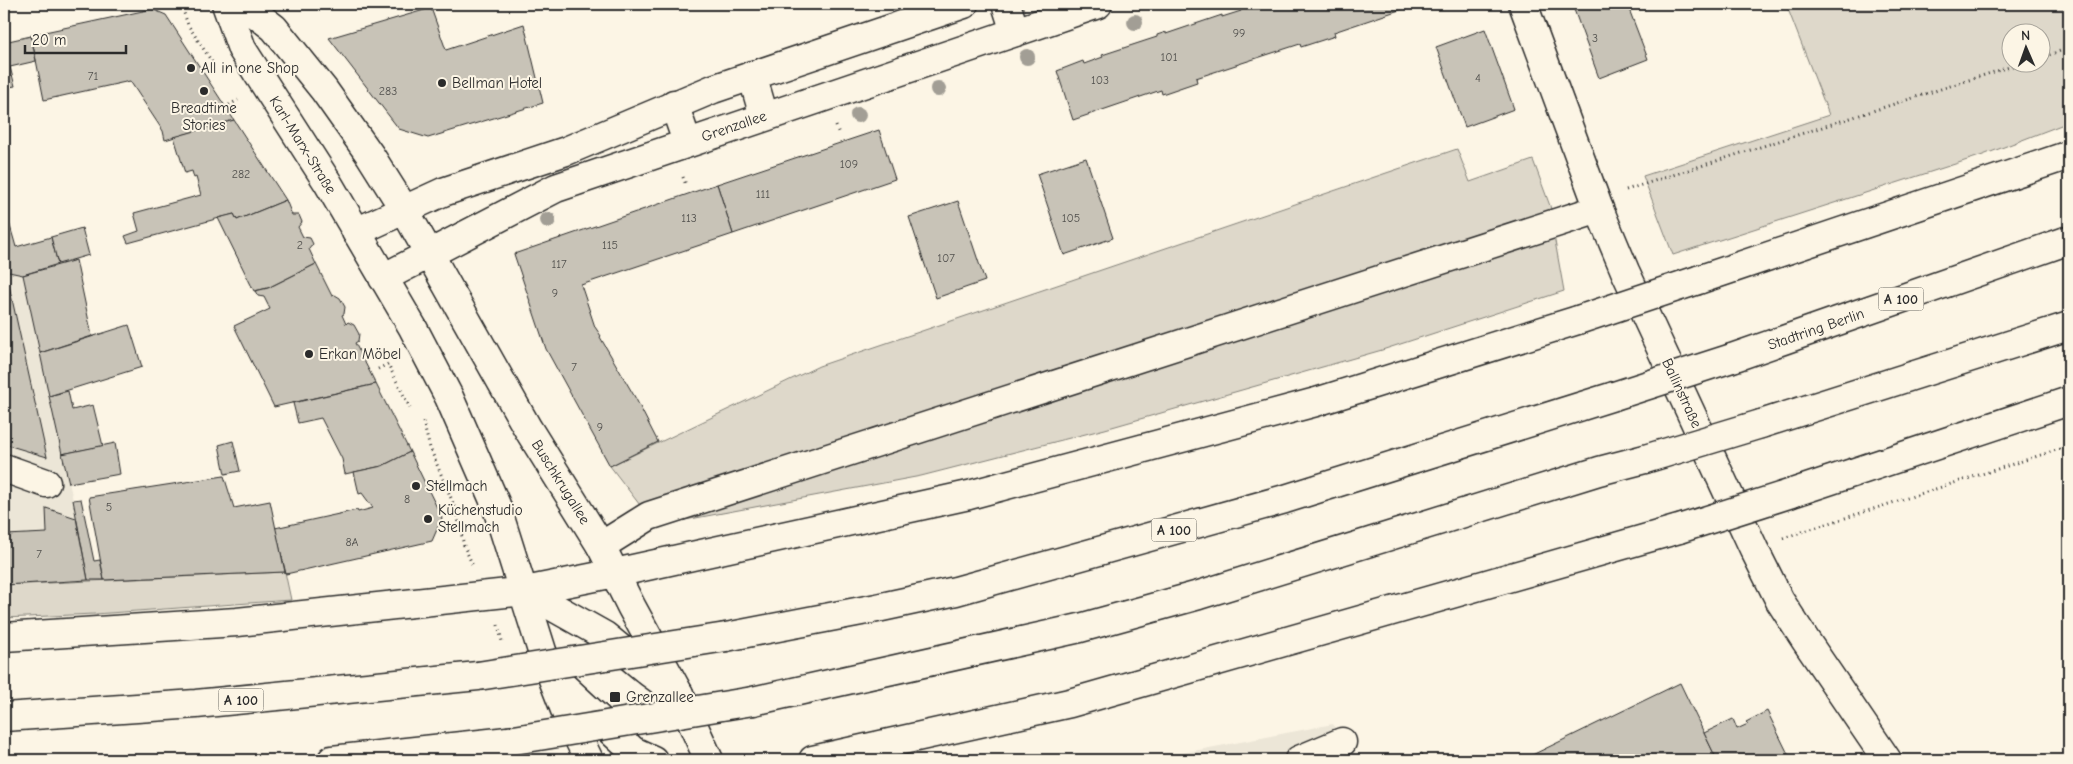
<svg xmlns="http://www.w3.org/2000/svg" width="2073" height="764" viewBox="0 0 2073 764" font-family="'Comic Neue',sans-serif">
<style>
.built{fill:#ece6d7}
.green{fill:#ded8ca;stroke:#84827a;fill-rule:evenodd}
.building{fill:#c8c3b7;stroke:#2b2b2b}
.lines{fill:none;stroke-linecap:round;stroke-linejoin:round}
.minor-casing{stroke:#2b2b2b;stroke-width:31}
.major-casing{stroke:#2b2b2b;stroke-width:31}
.highway-casing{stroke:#2b2b2b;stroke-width:31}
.path{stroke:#2b2b2b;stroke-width:3;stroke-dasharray:1 4;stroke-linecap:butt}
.minor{stroke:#fcf5e5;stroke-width:28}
.major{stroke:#fcf5e5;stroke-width:28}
.highway{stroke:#fcf5e5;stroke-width:28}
.highway-bridge-casing{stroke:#2b2b2b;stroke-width:31;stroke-linecap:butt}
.highway-bridge{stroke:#fcf5e5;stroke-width:28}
.tree{fill:#a29e95}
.poi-dot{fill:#2b2b2b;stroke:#fcf5e5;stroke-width:2}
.labels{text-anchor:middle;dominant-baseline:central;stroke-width:4;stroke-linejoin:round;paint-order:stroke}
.number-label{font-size:12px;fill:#52514e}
.shield{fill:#fcf5e5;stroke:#6a6863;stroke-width:1}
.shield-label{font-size:14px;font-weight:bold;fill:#2b2b2b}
.poi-label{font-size:15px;fill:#2b2b2b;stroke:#fcf5e5;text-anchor:start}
.street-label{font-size:15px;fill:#2b2b2b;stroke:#fcf5e5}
</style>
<rect width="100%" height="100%" fill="#fcf5e5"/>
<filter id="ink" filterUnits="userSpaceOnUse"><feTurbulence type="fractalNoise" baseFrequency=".02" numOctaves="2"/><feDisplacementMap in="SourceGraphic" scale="10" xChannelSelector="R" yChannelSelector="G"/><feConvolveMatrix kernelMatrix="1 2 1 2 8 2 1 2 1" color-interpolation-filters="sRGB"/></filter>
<g filter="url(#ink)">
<g class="built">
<polygon points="4,271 23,275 73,500 88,580 4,585"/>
<polygon points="1333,724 1350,760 1147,760"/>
</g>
<g class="green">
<path d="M1786,4H2069V122L1983,155L1673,255L1643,176L1829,115ZM2010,32H2040V62H2010Z"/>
<polygon points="1457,149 1470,182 1533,160 1553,214 646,513 610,466 819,366"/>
<polygon points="1553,230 1564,291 1382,350 1105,429 921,476 669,523"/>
<polygon points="285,572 291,600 95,614 4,618 4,585"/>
</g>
<g class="building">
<polygon points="1256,4 1417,4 1334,32 1335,36 1301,47 1300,44 1196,78 1197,82 1162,94 1161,90 1073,120 1057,71 1083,61 1084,64 1103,57 1102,55 1157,37 1157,35 1166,32 1166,34 1222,15 1222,17 1241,11 1241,9"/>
<polygon points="1572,4 1627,4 1648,59 1599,78"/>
<polygon points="431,8 446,50 524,24 543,103 428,138 399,129 329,38"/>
<polygon points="152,9 166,15 234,120 165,140 163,131 130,81 44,100 31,35"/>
<polygon points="1485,29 1514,109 1465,127 1436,47"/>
<polygon points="31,36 36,61 10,67 15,86 4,88 4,42"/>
<polygon points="4,88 10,113 4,114"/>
<polygon points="234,120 286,200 237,220 234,214 128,243 125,236 139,231 134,213 201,195 196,177 194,178 192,171 185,173 174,137"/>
<polygon points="879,130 895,179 733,234 717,184"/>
<polygon points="1086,158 1113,238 1064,255 1037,174"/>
<polygon points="717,184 733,234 581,285 595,327 601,336 600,337 636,399 658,442 610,466 546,349 514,254"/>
<polygon points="286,200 292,215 299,215 302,222 298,227 303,237 310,238 313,244 309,249 316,264 268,288 254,291 218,218 234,214 237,220"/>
<polygon points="958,201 985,281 936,298 909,217"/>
<polygon points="4,205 16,247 51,237 58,264 23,275 4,271"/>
<polygon points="82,228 89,255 58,264 51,237"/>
<polygon points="76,260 92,336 40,353 23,275"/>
<polygon points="316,264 332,296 335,295 340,298 345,307 344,314 342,315 346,324 348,322 354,325 359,334 358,341 355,343 376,384 274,407 234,326 270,309 264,297 258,296 255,291 268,288"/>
<polygon points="4,271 6,272 47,457 4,444"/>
<polygon points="129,325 142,367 49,396 40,353"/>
<polygon points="376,384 410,452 382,466 345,474 342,459 321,418 298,423 293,403"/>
<polygon points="68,391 72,410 93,405 103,446 62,454 49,396"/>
<polygon points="233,441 240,471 225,474 219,445"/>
<polygon points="115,443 120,474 69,483 62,454"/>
<polygon points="410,452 442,518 432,541 286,574 275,528 357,510 358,512 373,508 362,493 359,494 354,472 382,466"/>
<polygon points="224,476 234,508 270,501 285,572 104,580 89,497"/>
<polygon points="81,499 94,561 100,560 104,580 88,580 73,500"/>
<polygon points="46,508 76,518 88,580 4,585 4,510 6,535 47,533"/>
<polygon points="1680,683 1717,760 1522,760"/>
<polygon points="1767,711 1791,760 1717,760 1704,733 1733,719 1737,729 1748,724 1746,722"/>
<polygon points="1422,753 1425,760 1406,760"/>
</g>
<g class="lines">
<defs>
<g id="minor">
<polyline points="1006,4 1015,32"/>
<polyline points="1523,4 1599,209 1625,271 1754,549 1780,601 1806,641 1887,760"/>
<polyline points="752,75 764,116"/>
<polyline points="674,104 687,142"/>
<polyline points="4,468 46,483"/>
<polyline points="601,546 649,516 1599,209"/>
<polyline points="1299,760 1342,742"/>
</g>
<g id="major">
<polyline points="226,4 242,49 328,183 413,328 449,397 496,505 542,651 567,715 589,760"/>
<polyline points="243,4 274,28 324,90 370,155 404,209 528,429 601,546 631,606 679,694 709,760"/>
<polyline points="356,232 443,192 566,151 713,89 964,4"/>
<polyline points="383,278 556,188 1098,4"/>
<polyline points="525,591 615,573"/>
</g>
<g id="highway">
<polyline points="1698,280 2069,155"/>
<polyline points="1732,358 2069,240"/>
<polyline points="1761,424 2069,326"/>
<polyline points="1792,493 2069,401"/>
<polyline points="615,573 969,495 1316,402 1578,320"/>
<polyline points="4,637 237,622 525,591 605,636 650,673 679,694"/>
<polyline points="726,637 877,608 956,591 1285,499 1614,396"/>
<polyline points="553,677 633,751 653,760"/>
<polyline points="753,701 1080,628 1199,595 1599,471 1645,459"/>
<polyline points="4,717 196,704 478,676"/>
<polyline points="332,760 508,741"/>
<polyline points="813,760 1070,703 1679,529"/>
</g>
</defs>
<use href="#minor" class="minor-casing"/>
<use href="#major" class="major-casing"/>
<use href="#highway" class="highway-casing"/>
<g class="path">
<polyline points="181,4 188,25 212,62"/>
<polyline points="2040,58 2069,48"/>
<polyline points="229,105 238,100"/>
<polyline points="836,126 839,134"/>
<polyline points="683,177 686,185"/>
<polyline points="1626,190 2025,62"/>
<polyline points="378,369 388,364 410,408"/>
<polyline points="423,422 430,448 456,510 464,546 473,566"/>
<polyline points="1783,538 2069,446"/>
<polyline points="498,625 502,641"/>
</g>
<use href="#minor" class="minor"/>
<use href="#major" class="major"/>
<use href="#highway" class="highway"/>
<defs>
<g id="highway-bridge">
<polyline points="1578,320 1698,280"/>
<polyline points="1614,396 1732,358"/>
<polyline points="1645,459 1761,424"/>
<polyline points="1679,529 1792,493"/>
<polyline points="478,676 726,637"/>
<polyline points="508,741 753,701"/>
</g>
</defs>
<use href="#highway-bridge" class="highway-bridge-casing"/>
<use href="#highway-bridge" class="highway-bridge"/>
</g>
<g class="tree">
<circle cx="1135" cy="22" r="8"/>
<circle cx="1027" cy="57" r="8"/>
<circle cx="938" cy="89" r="8"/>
<circle cx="858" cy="115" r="8"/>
<circle cx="548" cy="220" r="8"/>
</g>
</g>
<g class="poi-dot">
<circle cx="191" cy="68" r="5"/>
<circle cx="442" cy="83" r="5"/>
<circle cx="204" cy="91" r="5"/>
<circle cx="309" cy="354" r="5"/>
<circle cx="416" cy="486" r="5"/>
<circle cx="428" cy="519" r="5"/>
<rect x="609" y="691" width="12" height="12" rx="2.5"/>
</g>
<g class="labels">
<g class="number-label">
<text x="1239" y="33">99</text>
<text x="1595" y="38">3</text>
<text x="1169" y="57">101</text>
<text x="93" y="76">71</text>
<text x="1478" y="78">4</text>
<text x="1100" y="80">103</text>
<text x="388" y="91">283</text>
<text x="849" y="164">109</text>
<text x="241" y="174">282</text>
<text x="763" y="194">111</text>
<text x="689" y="218">113</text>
<text x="1071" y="218">105</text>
<text x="300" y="245">2</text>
<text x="610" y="245">115</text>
<text x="946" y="258">107</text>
<text x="559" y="264">117</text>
<text x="555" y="293">9</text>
<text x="574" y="367">7</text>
<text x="600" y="427">9</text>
<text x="407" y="499">8</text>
<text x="109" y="507">5</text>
<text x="352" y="542">8A</text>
<text x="39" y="554">7</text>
</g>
<g class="shield">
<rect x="1878.5" y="287.5" width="45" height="23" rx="4"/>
<rect x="1151.5" y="518.5" width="45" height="23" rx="4"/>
<rect x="218.5" y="688.5" width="45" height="23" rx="4"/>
</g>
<g class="shield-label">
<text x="1901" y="299">A 100</text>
<text x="1174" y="530">A 100</text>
<text x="241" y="700">A 100</text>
</g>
<g class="poi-label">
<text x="201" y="68">All in one Shop</text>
<text x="452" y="83">Bellman Hotel</text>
<text x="204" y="108" text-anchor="middle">Breadtime<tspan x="204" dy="17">Stories</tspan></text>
<text x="319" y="354">Erkan Möbel</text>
<text x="426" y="486">Stellmach</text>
<text x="438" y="510">Küchenstudio<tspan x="438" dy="17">Stellmach</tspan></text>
<text x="626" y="697">Grenzallee</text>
</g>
<g class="street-label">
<text transform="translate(734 126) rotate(-19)">Grenzallee</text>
<text transform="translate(303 145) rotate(58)">Karl-Marx-Straße</text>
<text transform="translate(1816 329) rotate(-19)">Stadtring Berlin</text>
<text transform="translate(1682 393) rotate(65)">Ballinstraße</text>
<text transform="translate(561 482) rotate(58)">Buschkrugallee</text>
</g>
</g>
<rect width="2073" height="764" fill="none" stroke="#fcf5e5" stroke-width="20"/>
<rect x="10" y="10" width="2053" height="744" fill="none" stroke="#2b2b2b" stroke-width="2" filter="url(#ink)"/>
<g transform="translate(2026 48) rotate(358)"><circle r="24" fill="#fcf5e5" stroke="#a8a49b"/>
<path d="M0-4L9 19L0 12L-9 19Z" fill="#2b2b2b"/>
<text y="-8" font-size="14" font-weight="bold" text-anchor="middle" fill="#2b2b2b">N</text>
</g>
<path d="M25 45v8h101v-8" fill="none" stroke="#2b2b2b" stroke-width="2.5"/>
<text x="32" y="45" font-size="15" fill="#2b2b2b" stroke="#fcf5e5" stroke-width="4" paint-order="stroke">20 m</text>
</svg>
